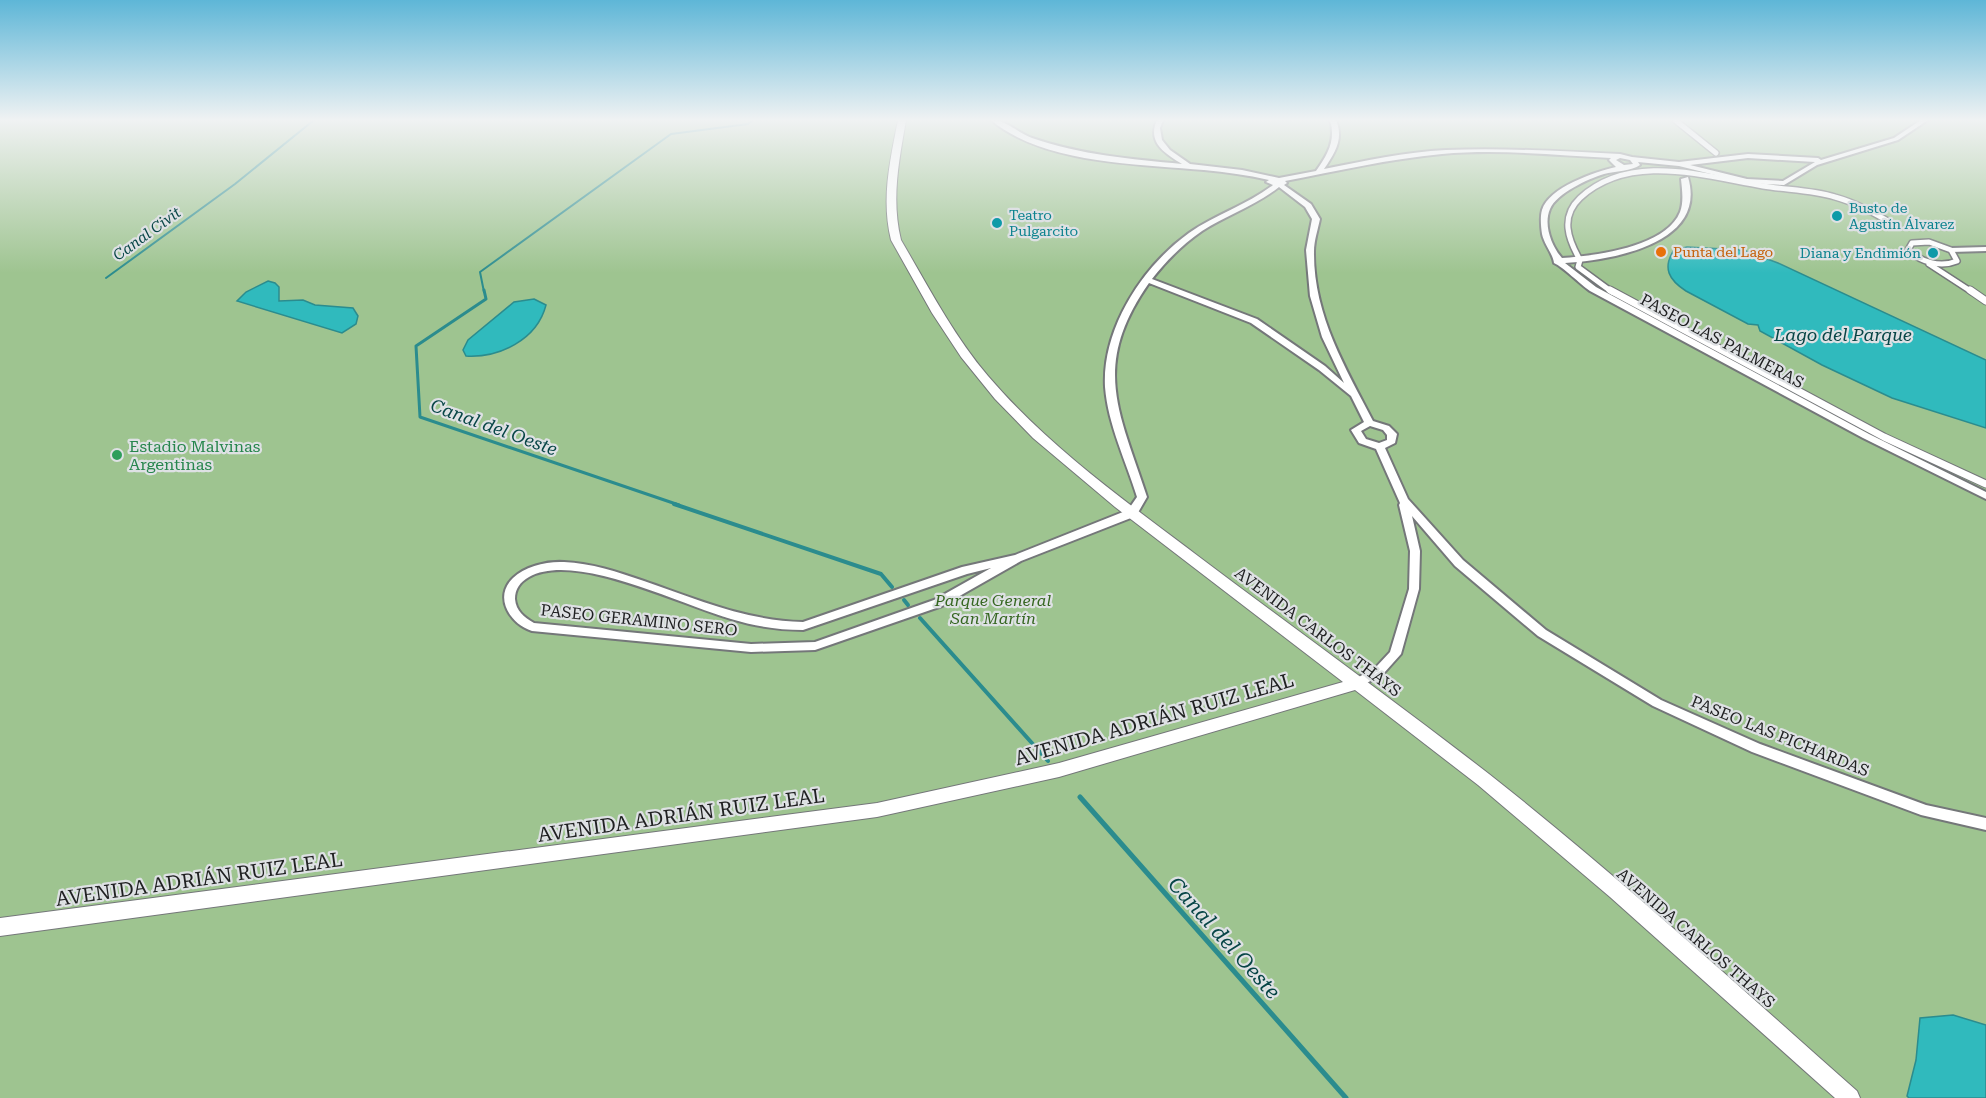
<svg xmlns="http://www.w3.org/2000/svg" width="1986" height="1098" viewBox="0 0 1986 1098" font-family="'Roboto Serif',serif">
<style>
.green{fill:#9ec490}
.water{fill:#30babd;stroke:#2b8c8e;stroke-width:1.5}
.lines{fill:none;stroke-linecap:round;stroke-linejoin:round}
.stream-far3{stroke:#2b8c8e;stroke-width:2}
.stream-far2{stroke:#2b8c8e;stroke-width:3}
.stream-far1{stroke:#2b8c8e;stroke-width:4}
.stream{stroke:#2b8c8e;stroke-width:5}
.pedestrian-far1-casing{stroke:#747779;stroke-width:8}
.pedestrian-casing{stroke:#747779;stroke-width:9}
.minor-casing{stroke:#747779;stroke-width:4}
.tertiary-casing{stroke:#747779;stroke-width:2}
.pedestrian-far1{stroke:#fff;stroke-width:5}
.pedestrian{stroke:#fff;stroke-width:7}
.minor{fill:#fff;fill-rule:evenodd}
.tertiary{fill:#fff;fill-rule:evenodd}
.culture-dot{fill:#0f9aa8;stroke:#dee1e4;stroke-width:2}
.food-dot{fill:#e8710a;stroke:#dee1e4;stroke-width:2}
.leisure-dot{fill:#2e9e5b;stroke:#dee1e4;stroke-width:2}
.labels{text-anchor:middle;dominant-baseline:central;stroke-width:4.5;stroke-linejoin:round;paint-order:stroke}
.far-culture-label{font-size:14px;fill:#0d838f;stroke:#dee1e4;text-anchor:start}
.far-food-label{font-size:14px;fill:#c56008;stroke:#dee1e4;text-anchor:start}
.far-water-label{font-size:15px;font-style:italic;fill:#074546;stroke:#dee1e4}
.street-label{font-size:16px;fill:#202122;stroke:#dee1e4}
.leisure-label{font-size:16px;fill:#27864d;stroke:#dee1e4;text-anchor:start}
.park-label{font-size:16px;font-style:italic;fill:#356620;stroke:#dee1e4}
.water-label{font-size:18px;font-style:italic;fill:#074546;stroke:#dee1e4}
.near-street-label{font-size:20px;fill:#202122;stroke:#dee1e4}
.near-water-label{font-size:21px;font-style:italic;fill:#074546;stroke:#dee1e4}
</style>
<rect width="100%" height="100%" fill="#dee1e4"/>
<rect class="green" x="0" y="120" width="1986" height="978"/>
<g class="water">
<path d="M1687,247L1743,250L1778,263L1986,360V428L1892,398L1822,365L1760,331L1758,325L1748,324L1686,291C1669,280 1662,268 1674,250Z"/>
<polygon points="268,281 275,283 279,287 279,301 303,300 315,305 353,308 358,316 356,324 342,333 237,301 246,292"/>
<path d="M534,299L546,305C537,340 499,358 466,356L463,350L468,340L514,302Z"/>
<polygon points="1953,1015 1986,1025 1986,1098 1909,1098 1907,1096 1916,1060 1920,1018"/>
</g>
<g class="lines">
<g class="stream-far3">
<polyline points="106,278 235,184 314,120"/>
<polyline points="484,292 480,272 671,134 748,124 753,120"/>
</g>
<polyline class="stream-far2" points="484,290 486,299 416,346 420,417 679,505"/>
<g class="stream-far1">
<polyline points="674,504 881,574 892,587"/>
<polyline points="904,600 908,605"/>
<polyline points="920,618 1048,761"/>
</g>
<polyline class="stream" points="1080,797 1346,1098"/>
<defs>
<g id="pedestrian-far1">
<polyline points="1675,120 1716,153"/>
<path d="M1929,242L1951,250L1957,261C1940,268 1921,262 1908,250L1912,243Z"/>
<polyline points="1929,264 1972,292"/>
<path d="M1612,292L1578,267L1580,260C1568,239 1560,217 1580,198C1630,152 1703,176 1763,186C1787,190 1812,190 1835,197C1857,203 1877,215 1897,226"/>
</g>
<g id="pedestrian">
<polyline points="1610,290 1884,437 1986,484"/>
<polyline points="1970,290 1986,301"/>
</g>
<g id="minor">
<path d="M991,120C1005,119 1018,133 1032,138C1081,155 1131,159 1182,164C1164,153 1147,142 1157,120H1163L1160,128L1162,140L1170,150L1190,164L1242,170L1279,178L1316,171C1328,154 1336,140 1330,120H1336C1344,139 1335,153 1324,169C1364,161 1405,152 1446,150C1504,148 1562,151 1620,154L1632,157L1679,162L1748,154L1818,158L1821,160L1894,138L1921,120H1928L1898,140L1817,165L1784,185L1747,183L1679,166L1638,162L1640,165C1632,171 1615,171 1604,174C1588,179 1557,193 1550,209C1543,225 1552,247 1562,258C1595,256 1666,247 1680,212C1684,202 1682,189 1681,179L1688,177C1708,244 1612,260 1565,263L1596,287L1869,434L1986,492V499L1863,438L1590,291C1580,284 1563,267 1554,263C1553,254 1544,244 1542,234C1541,227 1540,217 1542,210C1549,187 1595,172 1616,167L1609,160L1611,158C1555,155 1498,149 1442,154C1389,159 1337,171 1285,181L1287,183L1284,185L1311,204L1320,219C1318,229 1314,241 1314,251C1313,314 1345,367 1373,421L1389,426L1397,434L1395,443L1385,448L1408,499L1463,560L1546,630L1661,700L1760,744L1926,805L1986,818V830L1921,815L1752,752L1653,706L1538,636L1455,566L1412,516L1420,551L1419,589L1401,654L1384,673L1360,687L1356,689L1352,687L1350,684L1352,681L1376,667L1390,652L1409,589L1410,551L1399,505L1400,503L1376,449L1359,443L1351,430L1364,422L1351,396L1319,370L1251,323L1149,283C1091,366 1119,411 1147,497L1136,516L1021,561L942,606L815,650L751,652L532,631C510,624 493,597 513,578C525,566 547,561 564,562C591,563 618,572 644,581C696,599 747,621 803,622L962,567L1015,555L1128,510L1137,497C1126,461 1108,425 1105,387C1102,328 1143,266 1189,233C1216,214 1247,205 1273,185L1266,182L1269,180C1247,175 1226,172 1204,170C1139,164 1043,164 991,120ZM1620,158L1630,160L1633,164L1624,165L1616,160ZM1748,158L1815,162L1783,181L1747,179L1690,165ZM1279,187L1305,207L1312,219L1306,250L1310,296L1322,337L1344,383L1325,366L1257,319L1152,279C1167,260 1183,244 1202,231C1227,215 1255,206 1279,187ZM1370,426L1383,430L1387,435V440L1379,443L1366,439L1361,431ZM991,568L934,600L815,642L751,644L534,623C524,617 516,611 515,599C515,589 520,582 529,577C575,551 681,605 731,619C754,626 778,630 803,630L967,574Z"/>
<polygon points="1986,247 1986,251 1951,252 1947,250 1951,248"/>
</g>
<path id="tertiary" d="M898,120H906C899,161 891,199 901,240C928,286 953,335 988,376C1047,445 1121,498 1194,553C1292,627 1392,699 1489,774C1616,874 1736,984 1857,1091L1860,1098H1835L1610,897L1478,785L1355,690L1059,777L877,817L0,936V918L877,803L1059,763L1343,682L1115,507L1033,438L995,399L961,357L932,313L891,240C881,199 890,161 898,120Z"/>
</defs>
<use href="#pedestrian-far1" class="pedestrian-far1-casing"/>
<use href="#pedestrian" class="pedestrian-casing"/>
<use href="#minor" class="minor-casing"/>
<use href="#tertiary" class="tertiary-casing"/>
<use href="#pedestrian-far1" class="pedestrian-far1"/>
<use href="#pedestrian" class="pedestrian"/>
<use href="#minor" class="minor"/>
<use href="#tertiary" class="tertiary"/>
</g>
<linearGradient id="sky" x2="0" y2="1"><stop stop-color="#5eb6d7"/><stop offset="0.44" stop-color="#f0f2f3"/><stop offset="1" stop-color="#f0f2f3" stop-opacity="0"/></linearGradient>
<rect width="1986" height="273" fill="url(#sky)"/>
<g class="culture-dot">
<circle cx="1837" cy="216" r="6"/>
<circle cx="997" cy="223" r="6"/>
<circle cx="1933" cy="253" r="6"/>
</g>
<circle class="food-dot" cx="1661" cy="252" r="6"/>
<circle class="leisure-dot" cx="117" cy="455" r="6"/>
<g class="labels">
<g class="far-culture-label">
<text x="1849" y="208">Busto de<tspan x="1849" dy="16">Agustín Álvarez</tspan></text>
<text x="1009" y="215">Teatro<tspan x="1009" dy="16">Pulgarcito</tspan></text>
<text x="1921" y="253" text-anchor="end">Diana y Endimión</text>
</g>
<g class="far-food-label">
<text x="1673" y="252">Punta del Lago</text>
</g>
<g class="far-water-label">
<text transform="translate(147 234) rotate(-36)">Canal Civit</text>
</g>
<g class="street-label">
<text transform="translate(1722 341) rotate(28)">PASEO LAS PALMERAS</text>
<text transform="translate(639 620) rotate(6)">PASEO GERAMINO SERO</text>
<text transform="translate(1318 632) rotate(37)">AVENIDA CARLOS THAYS</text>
<text transform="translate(1780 736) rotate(22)">PASEO LAS PICHARDAS</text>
<text transform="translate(1696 938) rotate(41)">AVENIDA CARLOS THAYS</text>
</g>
<g class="leisure-label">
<text x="129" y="446">Estadio Malvinas<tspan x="129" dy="18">Argentinas</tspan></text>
</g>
<g class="park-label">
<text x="993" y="600">Parque General<tspan x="993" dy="18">San Martín</tspan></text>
</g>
<g class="water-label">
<text x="1843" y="334">Lago del Parque</text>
<text transform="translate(494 427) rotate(20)">Canal del Oeste</text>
</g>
<g class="near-street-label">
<text transform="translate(1154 719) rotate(-16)">AVENIDA ADRIÁN RUIZ LEAL</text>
<text transform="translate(681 815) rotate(-8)">AVENIDA ADRIÁN RUIZ LEAL</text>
<text transform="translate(199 879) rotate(-8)">AVENIDA ADRIÁN RUIZ LEAL</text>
</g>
<g class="near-water-label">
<text transform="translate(1224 938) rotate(48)">Canal del Oeste</text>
</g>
</g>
</svg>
